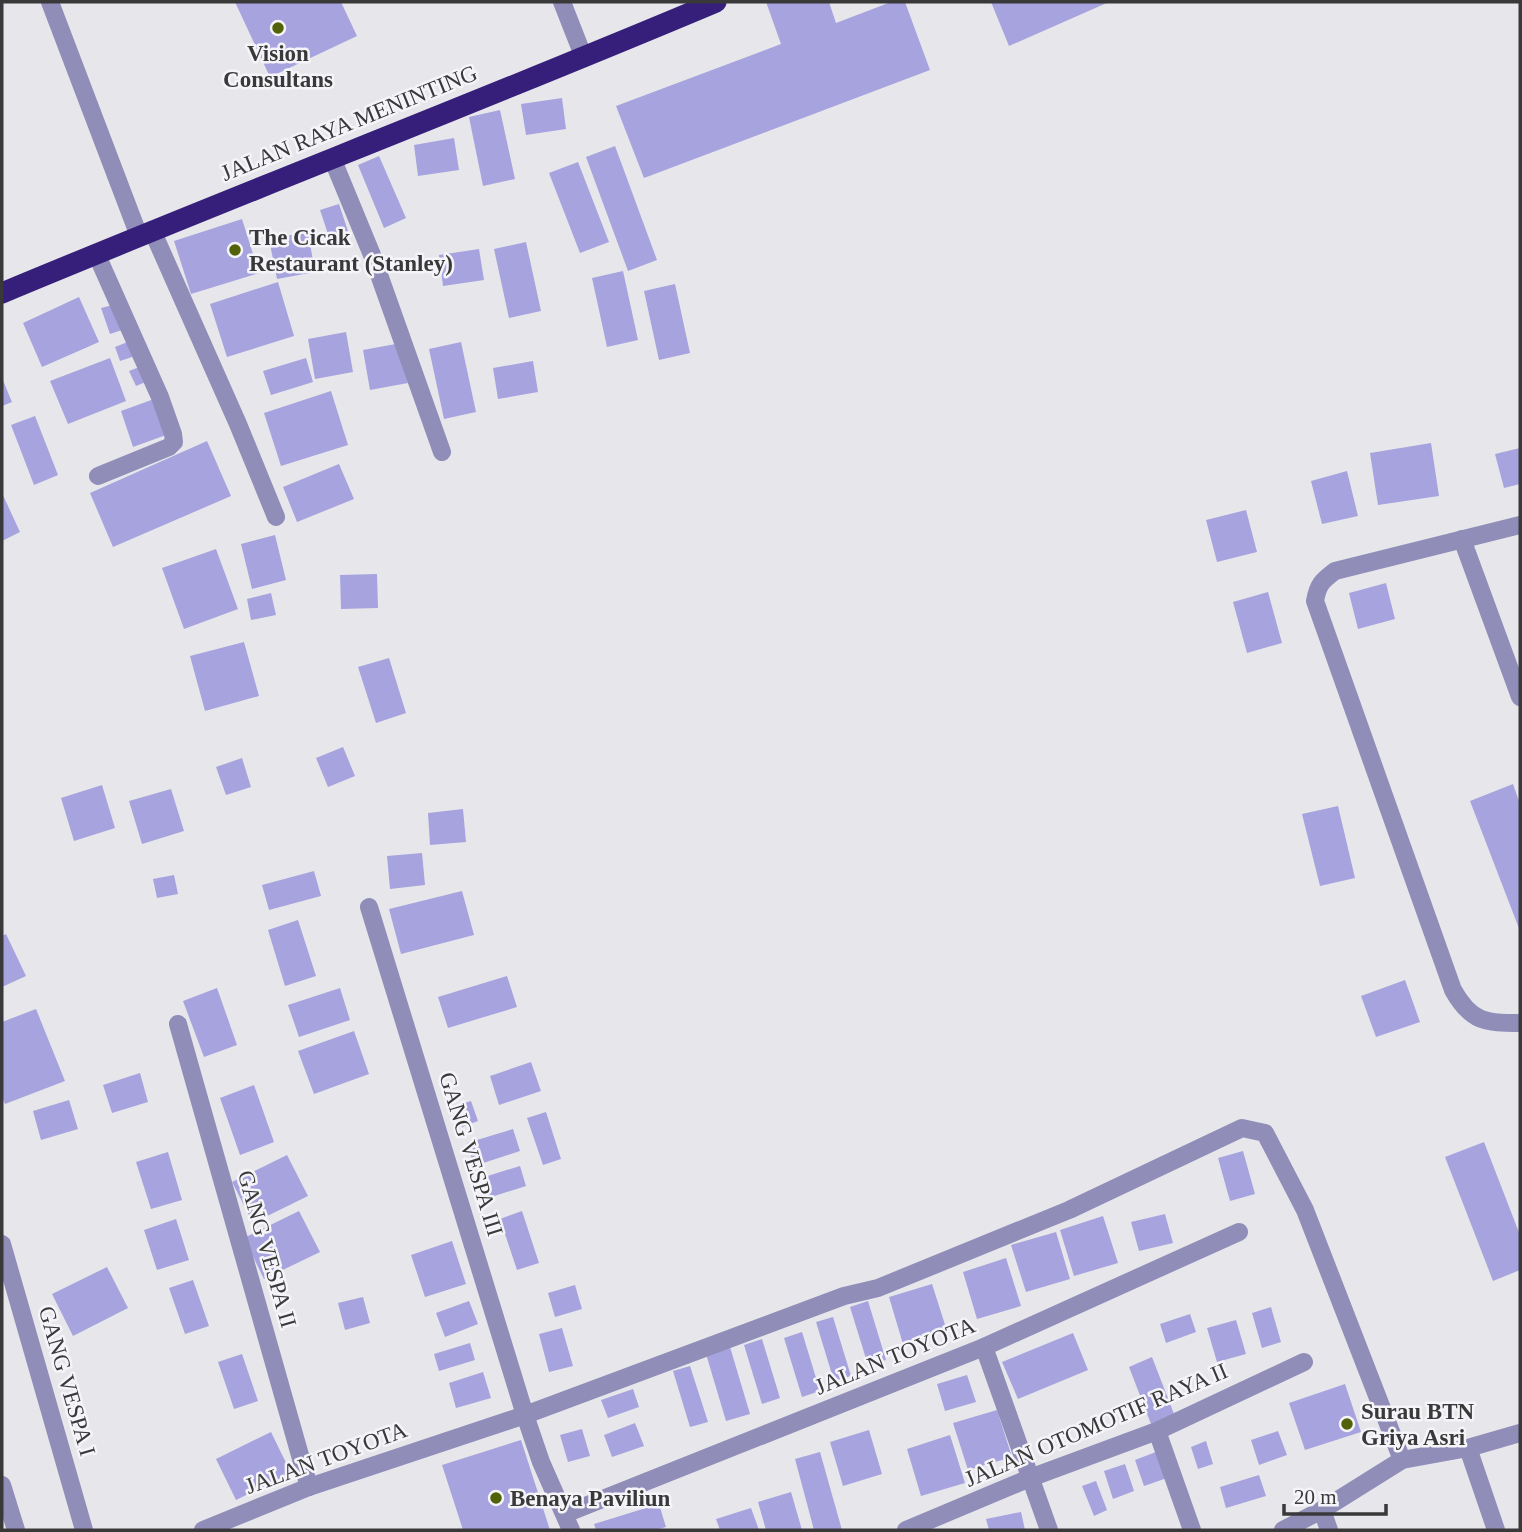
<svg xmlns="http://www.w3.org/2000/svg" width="1522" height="1532" viewBox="0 0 1522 1532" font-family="Georgia,serif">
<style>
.building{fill:#a6a3de}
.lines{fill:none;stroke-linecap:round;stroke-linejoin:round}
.minor{stroke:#908db9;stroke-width:18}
.highway{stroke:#361f7b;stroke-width:21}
.poi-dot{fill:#526208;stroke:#f4f4f9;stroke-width:2.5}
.labels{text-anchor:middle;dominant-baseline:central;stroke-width:5;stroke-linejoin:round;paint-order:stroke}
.poi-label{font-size:23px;font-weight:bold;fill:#39393a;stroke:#f4f4f9;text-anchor:start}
.street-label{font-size:23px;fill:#39393a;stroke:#f4f4f9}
</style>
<rect width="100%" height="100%" fill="#e7e7eb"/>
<g class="building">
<polygon points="235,2 341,2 357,36 270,77"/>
<polygon points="766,2 829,2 836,23 891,2 905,2 930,70 644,178 616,106 781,44"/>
<polygon points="991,2 1109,2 1009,46"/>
<polygon points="562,98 566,129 526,135 521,104"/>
<polygon points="500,110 515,179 483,186 469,117"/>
<polygon points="454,138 459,170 418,176 414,145"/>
<polygon points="615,146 657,260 628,271 586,157"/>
<polygon points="379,156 406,218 384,228 358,165"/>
<polygon points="578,162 609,242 580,253 549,173"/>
<polygon points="339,204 348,231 329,237 320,210"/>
<polygon points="242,219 259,273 191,294 174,241"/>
<polygon points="308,232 315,272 277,279 269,239"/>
<polygon points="526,242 541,311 509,318 494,249"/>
<polygon points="479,249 484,280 443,286 439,255"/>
<polygon points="623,271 638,340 607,347 592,278"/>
<polygon points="278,282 294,336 227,357 210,304"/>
<polygon points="675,284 690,353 659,360 644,291"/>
<polygon points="79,297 99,342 42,367 23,323"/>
<polygon points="117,304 125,329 110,334 101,308"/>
<polygon points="346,332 353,372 315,379 308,339"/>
<polygon points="130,341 135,356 120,361 115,347"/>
<polygon points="461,342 476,412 444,419 429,349"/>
<polygon points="401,343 408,383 370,390 363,350"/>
<polygon points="110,358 126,401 68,424 50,381"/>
<polygon points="306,358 313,382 271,395 263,371"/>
<polygon points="533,361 538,392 498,399 493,368"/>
<polygon points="142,366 148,381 136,386 129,371"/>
<polygon points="2,378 12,402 2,406"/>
<polygon points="331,391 348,445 281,466 264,413"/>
<polygon points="154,399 166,435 133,447 121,411"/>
<polygon points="35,416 58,475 34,485 11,425"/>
<polygon points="207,441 231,496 113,547 90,493"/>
<polygon points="1431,443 1439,496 1378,505 1370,453"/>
<polygon points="1520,448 1520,484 1504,488 1495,454"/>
<polygon points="339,464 354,499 297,522 283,487"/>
<polygon points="1347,471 1358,516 1322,524 1311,481"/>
<polygon points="2,493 20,532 2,541"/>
<polygon points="1246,510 1257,552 1217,562 1206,520"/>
<polygon points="275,535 286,580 252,589 241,544"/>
<polygon points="216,549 238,609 184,629 162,568"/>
<polygon points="377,574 378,608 341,609 340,575"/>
<polygon points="1386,583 1395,619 1358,629 1349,593"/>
<polygon points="1268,592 1282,643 1247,653 1233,602"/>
<polygon points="271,593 276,615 251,620 247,599"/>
<polygon points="244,642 259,696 205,711 190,656"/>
<polygon points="389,658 406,713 376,723 358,667"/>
<polygon points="343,747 355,776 328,787 316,758"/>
<polygon points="242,758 251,787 226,795 216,767"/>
<polygon points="1513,784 1520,804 1520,931 1470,801"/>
<polygon points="102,785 115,828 74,841 61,798"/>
<polygon points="171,789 184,831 142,844 129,801"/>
<polygon points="1338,806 1355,878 1320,886 1302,814"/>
<polygon points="463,809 466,842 430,845 428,813"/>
<polygon points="422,853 425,885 390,889 387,856"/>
<polygon points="314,871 321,896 269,910 262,885"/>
<polygon points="174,875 178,894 157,898 153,879"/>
<polygon points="462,891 474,935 401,954 389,909"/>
<polygon points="298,920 316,976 285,986 268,930"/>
<polygon points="6,934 26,976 2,987 2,936"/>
<polygon points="507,976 517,1007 448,1028 438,997"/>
<polygon points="1405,980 1420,1022 1376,1037 1361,996"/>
<polygon points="217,988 237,1045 204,1057 183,1001"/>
<polygon points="340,988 350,1020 299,1037 288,1005"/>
<polygon points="36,1009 65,1081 5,1104 2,1097 2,1022"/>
<polygon points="354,1031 369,1074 314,1094 298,1051"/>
<polygon points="531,1062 541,1091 499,1105 490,1076"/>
<polygon points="140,1073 148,1102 112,1113 103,1085"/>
<polygon points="254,1085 274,1142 240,1155 220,1098"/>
<polygon points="69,1100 78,1129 41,1140 33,1111"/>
<polygon points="471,1101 478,1121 462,1127 455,1106"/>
<polygon points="546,1112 561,1159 543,1165 527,1118"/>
<polygon points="513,1129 520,1151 474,1166 467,1143"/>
<polygon points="1484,1142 1520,1235 1520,1270 1493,1281 1445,1157"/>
<polygon points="1243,1151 1255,1194 1230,1201 1218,1158"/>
<polygon points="168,1152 182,1200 151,1209 136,1162"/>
<polygon points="287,1155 308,1196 253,1223 232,1182"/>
<polygon points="520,1166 526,1186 488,1198 481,1178"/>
<polygon points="299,1211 320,1252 264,1279 244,1238"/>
<polygon points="522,1211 539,1263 517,1270 500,1219"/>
<polygon points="1165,1214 1173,1243 1139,1251 1131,1222"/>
<polygon points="1103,1216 1118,1263 1074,1276 1060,1230"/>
<polygon points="176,1219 189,1260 157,1270 144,1230"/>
<polygon points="1056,1232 1070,1279 1026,1292 1011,1245"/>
<polygon points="452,1241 466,1284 425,1297 411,1255"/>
<polygon points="1006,1258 1021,1306 977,1319 963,1272"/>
<polygon points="107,1267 128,1308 73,1336 52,1294"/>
<polygon points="193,1280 209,1326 185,1334 169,1288"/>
<polygon points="932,1284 947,1331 903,1344 889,1297"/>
<polygon points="575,1285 582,1309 555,1317 548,1293"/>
<polygon points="363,1297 370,1323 345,1330 338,1303"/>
<polygon points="469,1301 478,1324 445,1337 436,1313"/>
<polygon points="868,1301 886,1360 868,1365 850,1307"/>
<polygon points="1271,1307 1281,1342 1262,1348 1252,1313"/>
<polygon points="1190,1314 1196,1332 1166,1343 1160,1324"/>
<polygon points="833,1317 851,1376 834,1381 816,1322"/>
<polygon points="1236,1320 1246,1354 1217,1362 1207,1328"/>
<polygon points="562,1328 573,1366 549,1372 539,1334"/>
<polygon points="802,1332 820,1391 802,1397 784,1338"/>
<polygon points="1073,1333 1088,1370 1018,1399 1002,1362"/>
<polygon points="762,1339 780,1398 762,1404 744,1345"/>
<polygon points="470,1343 475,1360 439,1371 434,1354"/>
<polygon points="730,1347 750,1414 726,1421 706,1354"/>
<polygon points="242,1354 258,1401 234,1409 218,1362"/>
<polygon points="1152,1357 1174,1414 1151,1424 1129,1367"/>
<polygon points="690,1366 708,1422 690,1427 673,1371"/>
<polygon points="483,1372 491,1398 456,1408 449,1383"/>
<polygon points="967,1375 976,1402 945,1411 937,1384"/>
<polygon points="1345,1384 1361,1432 1305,1450 1289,1403"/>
<polygon points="633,1389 639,1407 608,1418 601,1400"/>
<polygon points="997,1410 1012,1457 968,1470 953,1423"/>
<polygon points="635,1423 644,1446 612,1457 604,1435"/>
<polygon points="582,1429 590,1456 568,1462 560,1435"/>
<polygon points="869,1430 882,1474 843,1486 830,1442"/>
<polygon points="1278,1431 1287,1455 1259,1465 1251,1440"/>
<polygon points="271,1432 291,1473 236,1500 216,1459"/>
<polygon points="950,1435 965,1483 921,1496 907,1449"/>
<polygon points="521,1440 550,1530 463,1530 442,1465"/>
<polygon points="1206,1441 1213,1464 1198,1469 1191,1447"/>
<polygon points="1161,1450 1170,1477 1144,1486 1135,1460"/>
<polygon points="820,1452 842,1530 814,1530 795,1459"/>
<polygon points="1125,1464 1134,1491 1113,1499 1104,1471"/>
<polygon points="1259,1475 1266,1496 1226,1508 1220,1487"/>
<polygon points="1096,1481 1107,1510 1094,1516 1082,1486"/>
<polygon points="791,1492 802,1530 766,1530 758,1502"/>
<polygon points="659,1504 666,1527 655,1530 596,1530 594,1524"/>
<polygon points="751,1508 759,1530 720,1530 716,1519"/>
<polygon points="1021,1512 1025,1530 989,1530 986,1519"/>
</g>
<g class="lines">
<g class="minor">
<polyline points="50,2 139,236"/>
<polyline points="562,2 584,58"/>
<polyline points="332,158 372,255 442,452"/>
<polyline points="152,230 238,424 276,517"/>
<polyline points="96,253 160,397 173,434 174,442 169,447 98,476"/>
<path d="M1520,525L1335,571C1322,581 1318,584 1315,601L1453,990C1471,1022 1485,1023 1520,1023"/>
<polyline points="1462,539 1520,697"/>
<polyline points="369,907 525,1415 844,1296 878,1288 1069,1210 1242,1128 1265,1133 1305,1210 1402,1460"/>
<polyline points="178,1024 309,1487"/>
<polyline points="2,1244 84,1530"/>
<polyline points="984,1347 1049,1530"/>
<polyline points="1157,1431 1192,1530"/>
<polyline points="1468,1448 1496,1530"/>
<polyline points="2,1485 16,1530"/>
<polyline points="1322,1510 1329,1530"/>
<polyline points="565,1514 984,1347 1239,1232"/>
<polyline points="203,1530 309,1487 525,1415 541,1462 571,1530"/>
<polyline points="906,1530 1030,1478 1157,1431 1304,1362"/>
<polyline points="1283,1530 1322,1510 1402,1460 1468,1448 1520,1433"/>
</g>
<path class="highway" d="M2,293C239,194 479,102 716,2"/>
</g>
<g class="poi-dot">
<circle cx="278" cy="28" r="7"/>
<circle cx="235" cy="250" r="7"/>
<circle cx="1347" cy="1424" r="7"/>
<circle cx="496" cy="1498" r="7"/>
</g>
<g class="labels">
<g class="poi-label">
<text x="278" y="53" text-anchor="middle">Vision<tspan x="278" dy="26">Consultans</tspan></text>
<text x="249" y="237">The Cicak<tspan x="249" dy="26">Restaurant (Stanley)</tspan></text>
<text x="1361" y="1411">Surau BTN<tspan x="1361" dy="26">Griya Asri</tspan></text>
<text x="510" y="1498">Benaya Paviliun</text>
</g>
<g class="street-label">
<text transform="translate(349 123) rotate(-22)">JALAN RAYA MENINTING</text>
<text transform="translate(471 1154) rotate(73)">GANG VESPA III</text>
<text transform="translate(267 1249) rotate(74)">GANG VESPA II</text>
<text transform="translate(895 1356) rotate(-22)">JALAN TOYOTA</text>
<text transform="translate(67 1381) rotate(74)">GANG VESPA I</text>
<text transform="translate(1096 1425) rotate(-23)">JALAN OTOMOTIF RAYA II</text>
<text transform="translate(326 1458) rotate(-20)">JALAN TOYOTA</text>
</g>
</g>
<rect width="1522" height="1532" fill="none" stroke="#39393a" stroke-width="7"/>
<path d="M1284 1504v10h102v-10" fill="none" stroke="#39393a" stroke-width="3.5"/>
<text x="1294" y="1504" font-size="21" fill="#39393a" stroke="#f4f4f9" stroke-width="5" paint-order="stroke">20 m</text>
</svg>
